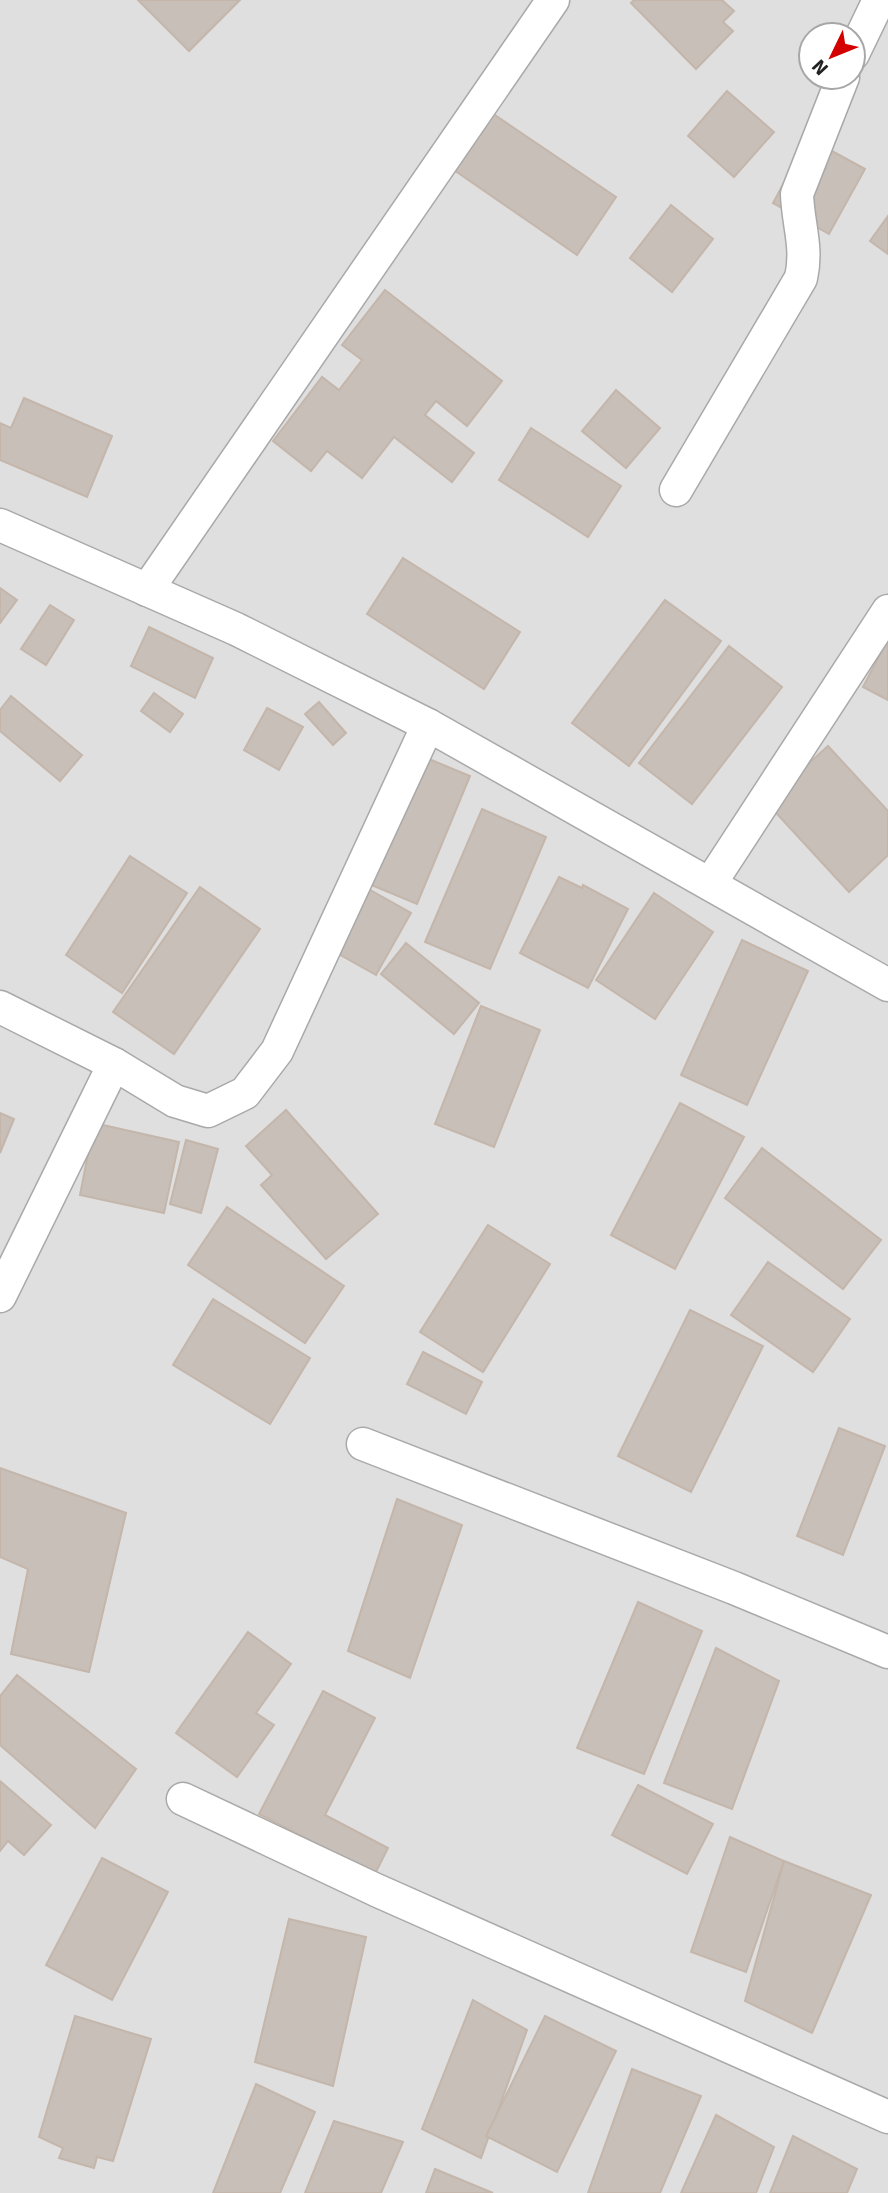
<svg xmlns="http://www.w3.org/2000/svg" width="888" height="2193" viewBox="0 0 888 2193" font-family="Signika,sans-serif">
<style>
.residential{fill:#e0dfdf;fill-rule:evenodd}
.building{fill:#c7bfb8;stroke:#c4b6ab;stroke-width:2}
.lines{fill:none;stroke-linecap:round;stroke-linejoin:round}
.street-casing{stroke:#a9a9a9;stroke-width:35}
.street{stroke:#fff;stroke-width:32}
</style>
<rect width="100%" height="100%" fill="#f2efe9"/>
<path class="residential" d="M0,0H888V2193H0ZM811,35H853V77H811Z"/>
<g class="building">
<polygon points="138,0 240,0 189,51"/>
<polygon points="634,0 722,0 734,11 723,22 733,31 696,69 631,3"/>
<polygon points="727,91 774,132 734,177 688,136"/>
<polygon points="489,111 616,197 577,255 451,168"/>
<polygon points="808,138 865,169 829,234 773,203"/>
<polygon points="671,205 713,239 672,292 630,258"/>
<polygon points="888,216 888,254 870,241"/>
<polygon points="385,290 502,381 467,426 436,401 425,415 474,453 452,482 394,437 362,478 327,451 311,471 273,441 322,377 339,390 362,360 342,345"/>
<polygon points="616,390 660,428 626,468 582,431"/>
<polygon points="24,398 112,436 87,497 0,460 0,423 11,428"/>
<polygon points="531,428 621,486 588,537 499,480"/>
<polygon points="403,558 520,632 484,689 367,614"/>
<polygon points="0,588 17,600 0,623"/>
<polygon points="665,600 721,641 629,766 572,723"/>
<polygon points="50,605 74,620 46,665 21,649"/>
<polygon points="149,627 213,658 195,698 131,666"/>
<polygon points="888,639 888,700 863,687"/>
<polygon points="729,646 782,687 692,804 639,763"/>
<polygon points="154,693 183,714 170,732 141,711"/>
<polygon points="11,696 82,755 60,781 0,731 0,710"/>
<polygon points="319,702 346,733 333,745 305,714"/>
<polygon points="267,708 303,727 279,770 244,750"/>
<polygon points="828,746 888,811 888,855 849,892 766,802"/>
<polygon points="405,749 470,776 417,904 352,877"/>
<polygon points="482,809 546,837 490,969 425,942"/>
<polygon points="130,856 187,893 122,993 66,955"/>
<polygon points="347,877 411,913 376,975 312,939"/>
<polygon points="559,877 582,888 583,885 628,909 588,988 520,953"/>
<polygon points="200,887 260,929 174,1054 113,1012"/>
<polygon points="654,893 713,932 655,1019 596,980"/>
<polygon points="742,940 808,971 747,1105 681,1075"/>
<polygon points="406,943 479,1003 454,1034 381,974"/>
<polygon points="481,1006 540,1030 494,1147 435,1124"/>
<polygon points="680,1103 744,1137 675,1269 611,1235"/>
<polygon points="286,1110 378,1214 326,1259 261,1185 272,1175 246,1146"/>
<polygon points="0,1113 14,1119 0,1153"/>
<polygon points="94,1123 179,1142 164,1213 80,1195"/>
<polygon points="186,1140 218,1149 201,1213 170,1204"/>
<polygon points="762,1148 881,1240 843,1289 725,1198"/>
<polygon points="227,1207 344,1286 305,1343 188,1265"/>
<polygon points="488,1225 550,1264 483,1372 420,1332"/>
<polygon points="768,1262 850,1319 813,1372 731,1315"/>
<polygon points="213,1299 310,1358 270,1424 173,1365"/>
<polygon points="690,1310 763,1346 691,1492 618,1456"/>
<polygon points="423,1352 482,1382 466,1414 407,1384"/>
<polygon points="839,1428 885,1446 843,1555 797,1536"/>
<polygon points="0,1468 126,1513 89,1672 11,1654 28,1569 0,1557"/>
<polygon points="397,1499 462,1525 410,1678 348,1651"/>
<polygon points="638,1602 702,1631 644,1774 577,1748"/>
<polygon points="248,1632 291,1664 256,1713 274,1725 237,1777 176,1733"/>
<polygon points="716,1648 779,1681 732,1809 664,1783"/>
<polygon points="17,1675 136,1769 95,1828 0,1745 0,1696"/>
<polygon points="323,1691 375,1718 325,1815 388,1848 375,1874 259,1814"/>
<polygon points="0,1781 51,1825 24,1855 8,1841 0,1851"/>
<polygon points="638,1785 713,1824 687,1874 612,1835"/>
<polygon points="730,1837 784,1861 746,1972 691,1952"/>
<polygon points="102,1858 168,1892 112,2000 46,1965"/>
<polygon points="784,1861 871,1895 812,2033 745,2001"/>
<polygon points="289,1919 366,1937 333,2086 255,2062"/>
<polygon points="473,2000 527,2030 481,2158 422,2129"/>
<polygon points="75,2016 151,2039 113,2161 97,2157 94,2168 59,2158 63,2148 39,2137"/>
<polygon points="545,2016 616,2051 557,2172 486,2136"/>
<polygon points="632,2069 701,2096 660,2193 588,2193"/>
<polygon points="256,2084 315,2112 280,2193 213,2193"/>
<polygon points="716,2115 774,2147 756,2193 681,2193"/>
<polygon points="334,2121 403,2142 381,2193 305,2193"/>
<polygon points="793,2136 857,2169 847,2193 770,2193"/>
<polygon points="435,2169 493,2193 426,2193"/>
</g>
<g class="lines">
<defs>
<g id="street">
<polyline points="853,54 879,0"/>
<path d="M676,490L801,278C808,247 798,225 797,194L843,77"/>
<polyline points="0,525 236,629 428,725 888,985"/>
<polyline points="147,590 553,0"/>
<polyline points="710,884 888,611"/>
<polyline points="0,1007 114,1064 175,1101 208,1111 245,1093 277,1051 428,725"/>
<polyline points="0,1296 114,1064"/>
<polyline points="363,1444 734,1588 888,1652"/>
<polyline points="183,1799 376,1890 888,2117"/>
</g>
</defs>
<use href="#street" class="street-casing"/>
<use href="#street" class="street"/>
</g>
<g transform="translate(832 56) rotate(227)"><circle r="33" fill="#ffffff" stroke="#a7a7a7" stroke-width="2"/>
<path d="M0-5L12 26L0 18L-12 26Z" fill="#d40000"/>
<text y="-10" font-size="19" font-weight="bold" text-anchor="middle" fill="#222222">N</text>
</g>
</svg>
